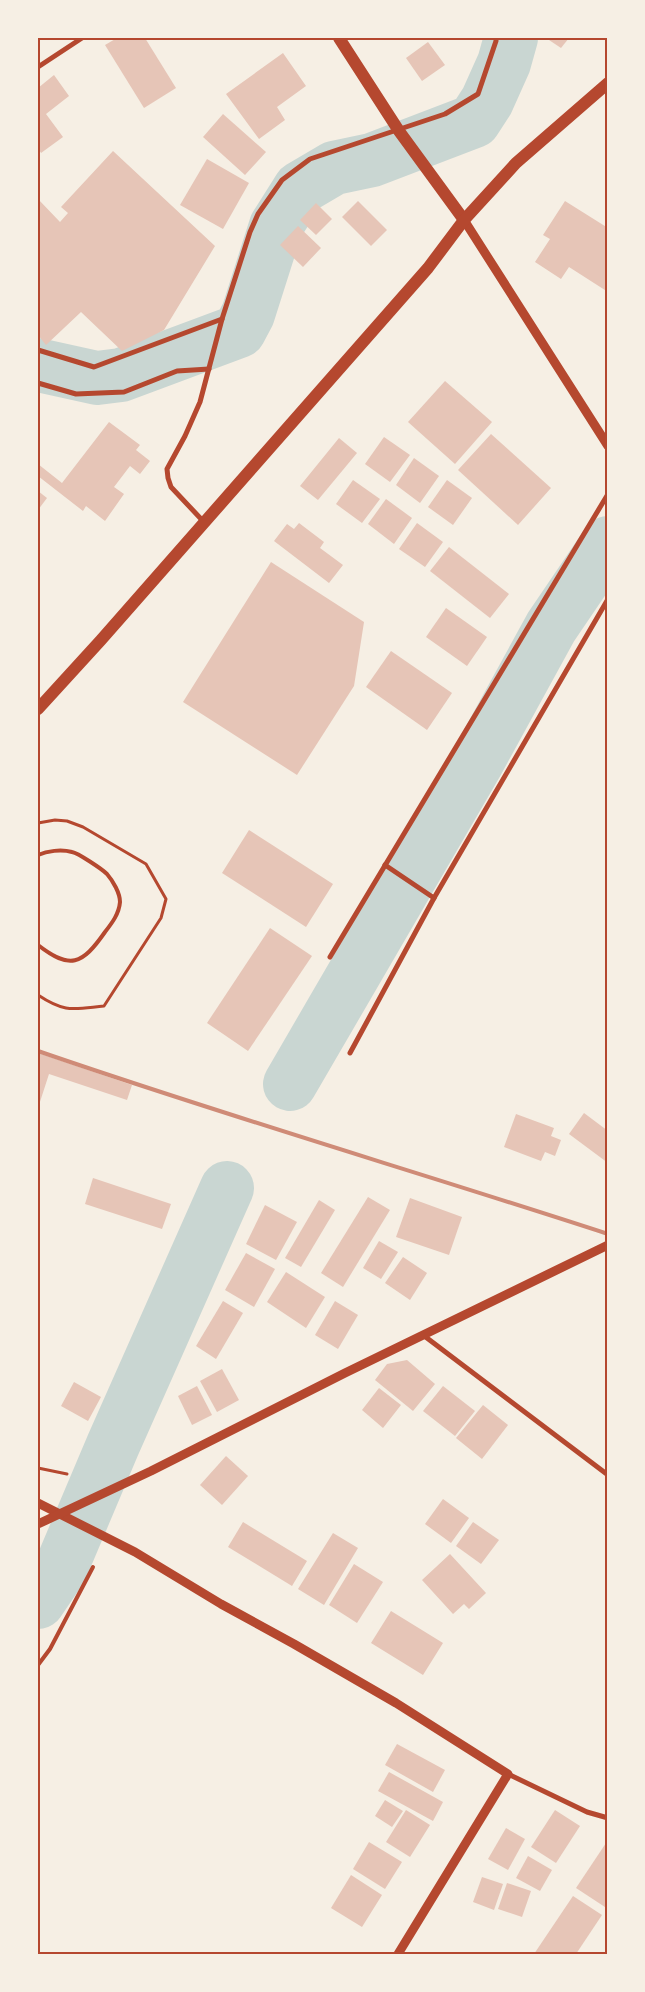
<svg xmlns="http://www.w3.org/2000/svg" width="645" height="1992" viewBox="0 0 645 1992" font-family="Roboto,sans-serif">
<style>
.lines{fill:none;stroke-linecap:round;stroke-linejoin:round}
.river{stroke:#c9d6d2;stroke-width:54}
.building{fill:#e6c5b7}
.path{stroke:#b5482f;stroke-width:3}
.service{stroke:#b5482f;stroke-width:4}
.minor{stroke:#b5482f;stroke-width:5}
.tertiary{stroke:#b5482f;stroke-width:9}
.primary{stroke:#b5482f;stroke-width:12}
.rail{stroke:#cf8b77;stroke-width:4}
.neatline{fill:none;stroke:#b5482f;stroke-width:2}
</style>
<rect width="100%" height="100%" fill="#f6efe4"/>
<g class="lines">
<g class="river">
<polyline points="38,365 97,378 121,375 239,331 248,314 276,226 300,188 334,168 372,160 474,121 487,101 504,63 511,38"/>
<polyline points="290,1084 476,764 551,627 608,543"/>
<polyline points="38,1602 61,1568 113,1445 227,1188"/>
</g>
</g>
<g class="building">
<polygon points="117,38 145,38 176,88 144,108 105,45"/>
<polygon points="546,38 569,38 561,48"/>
<polygon points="428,42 445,65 422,81 406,58"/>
<polygon points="283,53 306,86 277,107 285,120 259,139 226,94"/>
<polygon points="54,75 69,96 46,114 63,137 41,153 38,148 38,88"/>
<polygon points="223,114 266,152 245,175 203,137"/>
<polygon points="113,151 215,246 164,330 122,351 81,312 46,345 38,335 38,199 60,222 68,213 61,207"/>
<polygon points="207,159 249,183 223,229 180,205"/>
<polygon points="358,201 387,230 371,246 342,217"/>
<polygon points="565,201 608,228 608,292 569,267 561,279 535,262 550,239 543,235"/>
<polygon points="316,203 332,219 316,235 300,220"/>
<polygon points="298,226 321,248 303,267 280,245"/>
<polygon points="445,381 492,422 455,464 408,422"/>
<polygon points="109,422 140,445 136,450 150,461 140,474 130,466 114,487 124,494 105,521 86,506 83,511 38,476 38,464 62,483"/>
<polygon points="491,434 551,488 518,525 458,470"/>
<polygon points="384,437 410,455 390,482 365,464"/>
<polygon points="339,438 357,453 318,500 300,486"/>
<polygon points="414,458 439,476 420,503 396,485"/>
<polygon points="353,480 380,499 362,523 336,504"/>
<polygon points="447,480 472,498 453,525 428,507"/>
<polygon points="38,491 47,498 38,510"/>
<polygon points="386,499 412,518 394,544 368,524"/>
<polygon points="299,523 324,542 320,548 343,565 329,583 274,541 287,524 294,529"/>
<polygon points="417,523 443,542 425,567 399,549"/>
<polygon points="449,547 509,594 490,618 430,571"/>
<polygon points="271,562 364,622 354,686 297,775 183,702"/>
<polygon points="446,608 487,637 467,666 426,637"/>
<polygon points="391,651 452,693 427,730 366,687"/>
<polygon points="249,830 333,884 306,927 222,873"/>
<polygon points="270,928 312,956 248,1051 207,1023"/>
<polygon points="38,1053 132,1085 127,1100 49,1074 38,1108"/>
<polygon points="584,1113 608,1131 608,1163 569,1134"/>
<polygon points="516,1114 554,1128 551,1136 561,1140 555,1156 545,1152 541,1161 504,1147"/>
<polygon points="93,1178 171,1204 162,1229 85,1204"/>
<polygon points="368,1197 390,1210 343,1287 321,1273"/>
<polygon points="410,1198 462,1217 449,1255 396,1237"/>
<polygon points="319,1200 335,1210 301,1267 285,1258"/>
<polygon points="265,1205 297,1222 276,1260 246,1244"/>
<polygon points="379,1241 398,1252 381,1279 363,1268"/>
<polygon points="246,1253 275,1269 254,1307 225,1290"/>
<polygon points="403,1257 427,1273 410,1300 385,1283"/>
<polygon points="286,1272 325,1297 306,1328 267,1302"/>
<polygon points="223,1301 243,1313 216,1359 196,1346"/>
<polygon points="335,1301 358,1315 338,1349 315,1335"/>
<polygon points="407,1360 435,1384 413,1411 375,1380 387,1364"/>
<polygon points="222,1369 239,1400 217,1412 200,1381"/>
<polygon points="74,1382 101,1397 88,1421 61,1406"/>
<polygon points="197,1386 212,1415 192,1425 178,1396"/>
<polygon points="443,1386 475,1411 455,1436 423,1411"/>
<polygon points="379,1388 401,1405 383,1428 362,1410"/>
<polygon points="483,1405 508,1425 482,1459 456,1438"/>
<polygon points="226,1456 248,1476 222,1505 200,1485"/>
<polygon points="443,1499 469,1518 451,1543 425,1524"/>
<polygon points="243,1522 307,1561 292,1586 228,1547"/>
<polygon points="473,1522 499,1540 481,1564 456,1546"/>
<polygon points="333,1533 358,1548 324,1605 298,1589"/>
<polygon points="450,1554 486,1593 469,1609 464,1604 453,1614 422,1580"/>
<polygon points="354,1564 383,1582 357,1623 329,1605"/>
<polygon points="391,1611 443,1643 423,1675 371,1643"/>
<polygon points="397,1744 445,1770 433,1792 385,1765"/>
<polygon points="389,1772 443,1802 433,1821 378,1791"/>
<polygon points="385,1800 403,1811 392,1827 375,1816"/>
<polygon points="406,1810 430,1825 410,1857 386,1842"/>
<polygon points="555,1810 580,1826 556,1863 531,1847"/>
<polygon points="506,1828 525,1839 508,1870 488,1859"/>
<polygon points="608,1840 608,1909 576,1888"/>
<polygon points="369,1842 402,1862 385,1889 353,1869"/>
<polygon points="528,1856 552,1870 540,1891 516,1878"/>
<polygon points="351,1875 382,1895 362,1927 331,1908"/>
<polygon points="482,1877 503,1884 494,1910 473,1902"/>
<polygon points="507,1883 531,1891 522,1917 498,1909"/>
<polygon points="573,1896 602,1915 576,1954 534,1954"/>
</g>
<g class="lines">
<g class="path">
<path d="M38,823L55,820L67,821L83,827L146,864L166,899L161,918L104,1006C73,1009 65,1013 38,995"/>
<polyline points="38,1468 67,1474"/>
</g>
<g class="service">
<path d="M38,855C47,851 61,849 72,852C78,853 102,869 107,874C113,881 120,893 120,902C119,914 112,923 105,932C82,965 70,970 38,945"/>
<polyline points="38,1665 50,1649 93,1567"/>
</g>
<g class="minor">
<polyline points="38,67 82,38"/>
<polyline points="38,350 94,367 222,319"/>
<polyline points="38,383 76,394 124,392 177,371 209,369"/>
<polyline points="203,521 171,487 168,478 167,469 185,436 200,402 222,319 250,232 258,214 282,180 310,159 445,114 478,94 496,41 496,38"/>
<polyline points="385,865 434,898"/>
<polyline points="330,957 608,494"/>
<polyline points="350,1053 434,898 608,599"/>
<polyline points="423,1335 608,1475"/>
<polyline points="508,1774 587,1812 608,1818"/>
</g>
<g class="tertiary">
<polyline points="464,220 608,446"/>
<polyline points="38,1503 135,1552 221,1604 294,1644 396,1703 508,1774 398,1954"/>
<polyline points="38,1524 151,1471 345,1373 608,1245"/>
</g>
<g class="primary">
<polyline points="339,38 399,131 464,220"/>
<polyline points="38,709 101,640 428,268 464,220 516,163 608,83"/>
</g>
<path class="rail" d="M38,1051C226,1116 418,1172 608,1234"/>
</g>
<rect width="645" height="1992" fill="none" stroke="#f6efe4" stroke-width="78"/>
<rect x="39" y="39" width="567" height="1914" class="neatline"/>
</svg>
